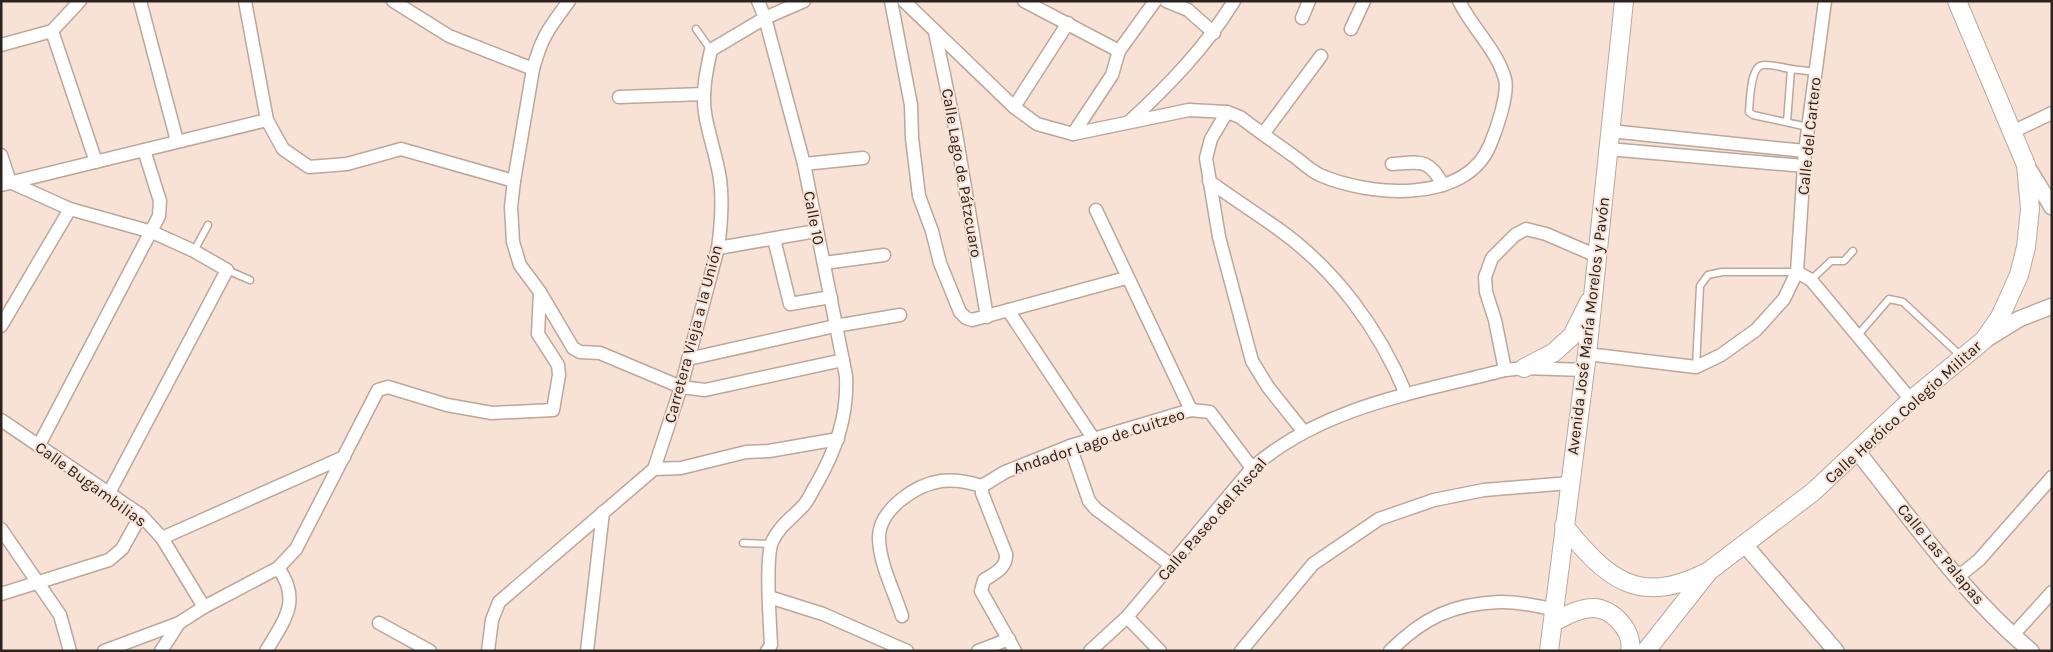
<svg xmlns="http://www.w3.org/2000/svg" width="2053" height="652" viewBox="0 0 2053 652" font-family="Karla,sans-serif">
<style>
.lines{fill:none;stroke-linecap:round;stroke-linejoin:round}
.service-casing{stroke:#bba79b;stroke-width:9}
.minor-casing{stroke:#bba79b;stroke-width:15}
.tertiary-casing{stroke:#bba79b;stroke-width:18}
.secondary-casing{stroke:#bba79b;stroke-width:20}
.service{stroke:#fff;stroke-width:6}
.minor{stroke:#fff;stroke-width:12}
.tertiary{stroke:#fff;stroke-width:15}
.secondary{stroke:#fff;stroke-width:18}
.labels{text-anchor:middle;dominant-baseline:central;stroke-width:4;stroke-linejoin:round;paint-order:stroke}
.street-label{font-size:16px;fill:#2b231f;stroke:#f7e2d5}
</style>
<rect width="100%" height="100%" fill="#f7e2d5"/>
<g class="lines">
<defs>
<g id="service">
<polyline points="696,29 711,50"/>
<polyline points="1791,69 1816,72"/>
<path d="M1787,122L1791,69C1783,68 1772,64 1763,65C1750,66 1750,101 1749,112L1753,115L1808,127"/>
<polyline points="194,251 208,225"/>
<polyline points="227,270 250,280"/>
<polyline points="1811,280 1831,261 1844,261 1853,251"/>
<polyline points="1858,335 1889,299 1903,302 1962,357"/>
<polyline points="1696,367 1700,286 1708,275 1722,272 1797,272"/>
<polyline points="743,543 771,544"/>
</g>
<g id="minor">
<polyline points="140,1 177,141"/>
<polyline points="245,1 267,120 283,149 309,167 347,164 401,149 514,181"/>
<polyline points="393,1 449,36 533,69"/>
<path d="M569,1C549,28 542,36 533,69L514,181L511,207L513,242L520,265L540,292L573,348L580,352L600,353L681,387L705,390L843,360"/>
<path d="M758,1L765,18L804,164L846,376C848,416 836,450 816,485C812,491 809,499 804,505C793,517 779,526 772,542C765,559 770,624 771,645L767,651"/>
<polyline points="891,1 911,105 912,138 919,196 932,231 940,263 960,312 966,318 972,320 1126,278"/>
<path d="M904,1L1014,107L1037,124L1073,134L1189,110L1227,112L1240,117C1258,131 1277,144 1295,157C1303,163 1311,171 1320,175C1368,196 1465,205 1490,145C1496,131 1509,94 1505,79C1497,50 1472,28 1459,1"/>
<polyline points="1024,1 1119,51"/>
<polyline points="1166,1 1188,10 1214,33"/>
<polyline points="1302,18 1309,1"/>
<polyline points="1351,29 1364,1"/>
<polyline points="52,31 96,162"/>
<polyline points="935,32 955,128 987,317"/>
<polyline points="1,45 52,31 80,1"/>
<polyline points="619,97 704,94"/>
<polyline points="1014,107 1068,23"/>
<polyline points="1227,112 1211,139 1206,158 1219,237 1252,361 1268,387 1303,431"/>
<path d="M1129,122C1169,85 1205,48 1234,1"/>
<polyline points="1610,131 1805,151"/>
<polyline points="2012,132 2052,113"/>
<polyline points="1073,134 1112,75 1119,51 1155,1"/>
<polyline points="1263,134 1321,56"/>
<polyline points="1608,149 1804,166"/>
<polyline points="1,155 10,182 70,209 152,232 194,251 227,270 109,493"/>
<polyline points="804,164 863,158"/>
<path d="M1392,164C1420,162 1429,158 1443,185"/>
<path d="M1209,181C1231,197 1254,212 1277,228C1335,269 1379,329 1406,394"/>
<polyline points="1,185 267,120"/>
<polyline points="1096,210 1191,410"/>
<polyline points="774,239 790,304 831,297"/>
<polyline points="718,248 816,231"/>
<polyline points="824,263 884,255"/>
<polyline points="1797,272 1811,280 1911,400"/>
<polyline points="1008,310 1095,441"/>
<polyline points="1,326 70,209"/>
<polyline points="1587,354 1696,367 1721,355 1756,330 1784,299 1797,272 1805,151 1825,1"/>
<polyline points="688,359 835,326 900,315"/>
<polyline points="1505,370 1495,320 1486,292 1485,277 1492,258 1515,235 1526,229 1546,234 1597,256"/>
<polyline points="1,420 141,515 162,538 204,607"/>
<polyline points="39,445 159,216 160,201 144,150"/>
<polyline points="1070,446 1089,501 1096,509 1171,565"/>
<polyline points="654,469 681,468 746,452 769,451 838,439"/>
<polyline points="982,486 1005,472 1070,446 1191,410 1210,412 1252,468"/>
<path d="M982,486V493L1006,554C1007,568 995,573 984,580L981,591L1015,651"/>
<polyline points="1,529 60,615 70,651"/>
<polyline points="162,538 344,457"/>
<polyline points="1953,574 1964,572 1979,560 2052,477"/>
<polyline points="1,594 109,560 122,549 141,515"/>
<polyline points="769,597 823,614 907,651"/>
<path d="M902,616C894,591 880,565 879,539C878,510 915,485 941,481C955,479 969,482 982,486"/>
<polyline points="1127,617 1160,651"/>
<polyline points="379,623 430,651"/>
<polyline points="2013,635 2052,592"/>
<polyline points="104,651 179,623 204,607 278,568 296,549 378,390 388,387 447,405 492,413 553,410 559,375 558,365 538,334 540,292"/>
<polyline points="161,651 179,623"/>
<path d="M266,651C284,621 302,600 278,568"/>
<path d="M488,651L492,620L499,602L654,469L681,387L718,248C721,226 723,201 720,179C717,159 710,139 706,119C701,96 706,72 711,50L765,18L804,1"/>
<polyline points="587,651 603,512"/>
<polyline points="978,651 1009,639"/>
<path d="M1090,651L1127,617L1252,468C1323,406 1416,393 1505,370L1524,368L1585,370"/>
<polyline points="1241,651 1313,564 1379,519 1434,500 1484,490 1569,483"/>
<path d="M1390,651C1423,618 1452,604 1499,602C1517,601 1536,606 1553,609"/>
</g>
<g id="tertiary">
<polyline points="2028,168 2052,207"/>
<polyline points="1985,340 2019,319 2052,306"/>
<path d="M1857,451C1912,520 1963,594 2031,651"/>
<polyline points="1745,545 1836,651"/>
</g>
<g id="secondary">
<polyline points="1524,368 1553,353 1572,336 1589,302"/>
<path d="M1564,526C1606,577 1637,607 1705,573"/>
<path d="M1553,622C1566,616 1579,608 1593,608C1613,608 1634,632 1630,651"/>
<polyline points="1549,651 1587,354 1624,1"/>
<polyline points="1646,651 1709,571 1813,492 1911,400 1984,340 2000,317 2019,275 2026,247 2030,209 2026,165 1957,1"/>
</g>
</defs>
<use href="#service" class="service-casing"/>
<use href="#minor" class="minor-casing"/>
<use href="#tertiary" class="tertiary-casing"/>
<use href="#secondary" class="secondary-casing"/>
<use href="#service" class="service"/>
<use href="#minor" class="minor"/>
<use href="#tertiary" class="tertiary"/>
<use href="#secondary" class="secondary"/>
</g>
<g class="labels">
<g class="street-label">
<text transform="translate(1809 136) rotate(-84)">Calle del Cartero</text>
<text transform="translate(962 173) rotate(80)">Calle Lago de Pátzcuaro</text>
<text transform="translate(814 218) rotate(79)">Calle 10</text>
<text transform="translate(1588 326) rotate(-83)">Avenida José María Morelos y Pavón</text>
<text transform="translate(693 334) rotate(-75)">Carretera Vieja a la Unión</text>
<text transform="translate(1903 412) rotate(-42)">Calle Heróico Colegio Militar</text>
<text transform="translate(1099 441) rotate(-18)">Andador Lago de Cuitzeo</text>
<text transform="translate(91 484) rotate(36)">Calle Bugambilias</text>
<text transform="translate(1212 519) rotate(-49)">Calle Paseo del Riscal</text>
<text transform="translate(1941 554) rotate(50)">Calle Las Palapas</text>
</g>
</g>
<rect width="2053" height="652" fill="none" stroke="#2b231f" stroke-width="5"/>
</svg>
